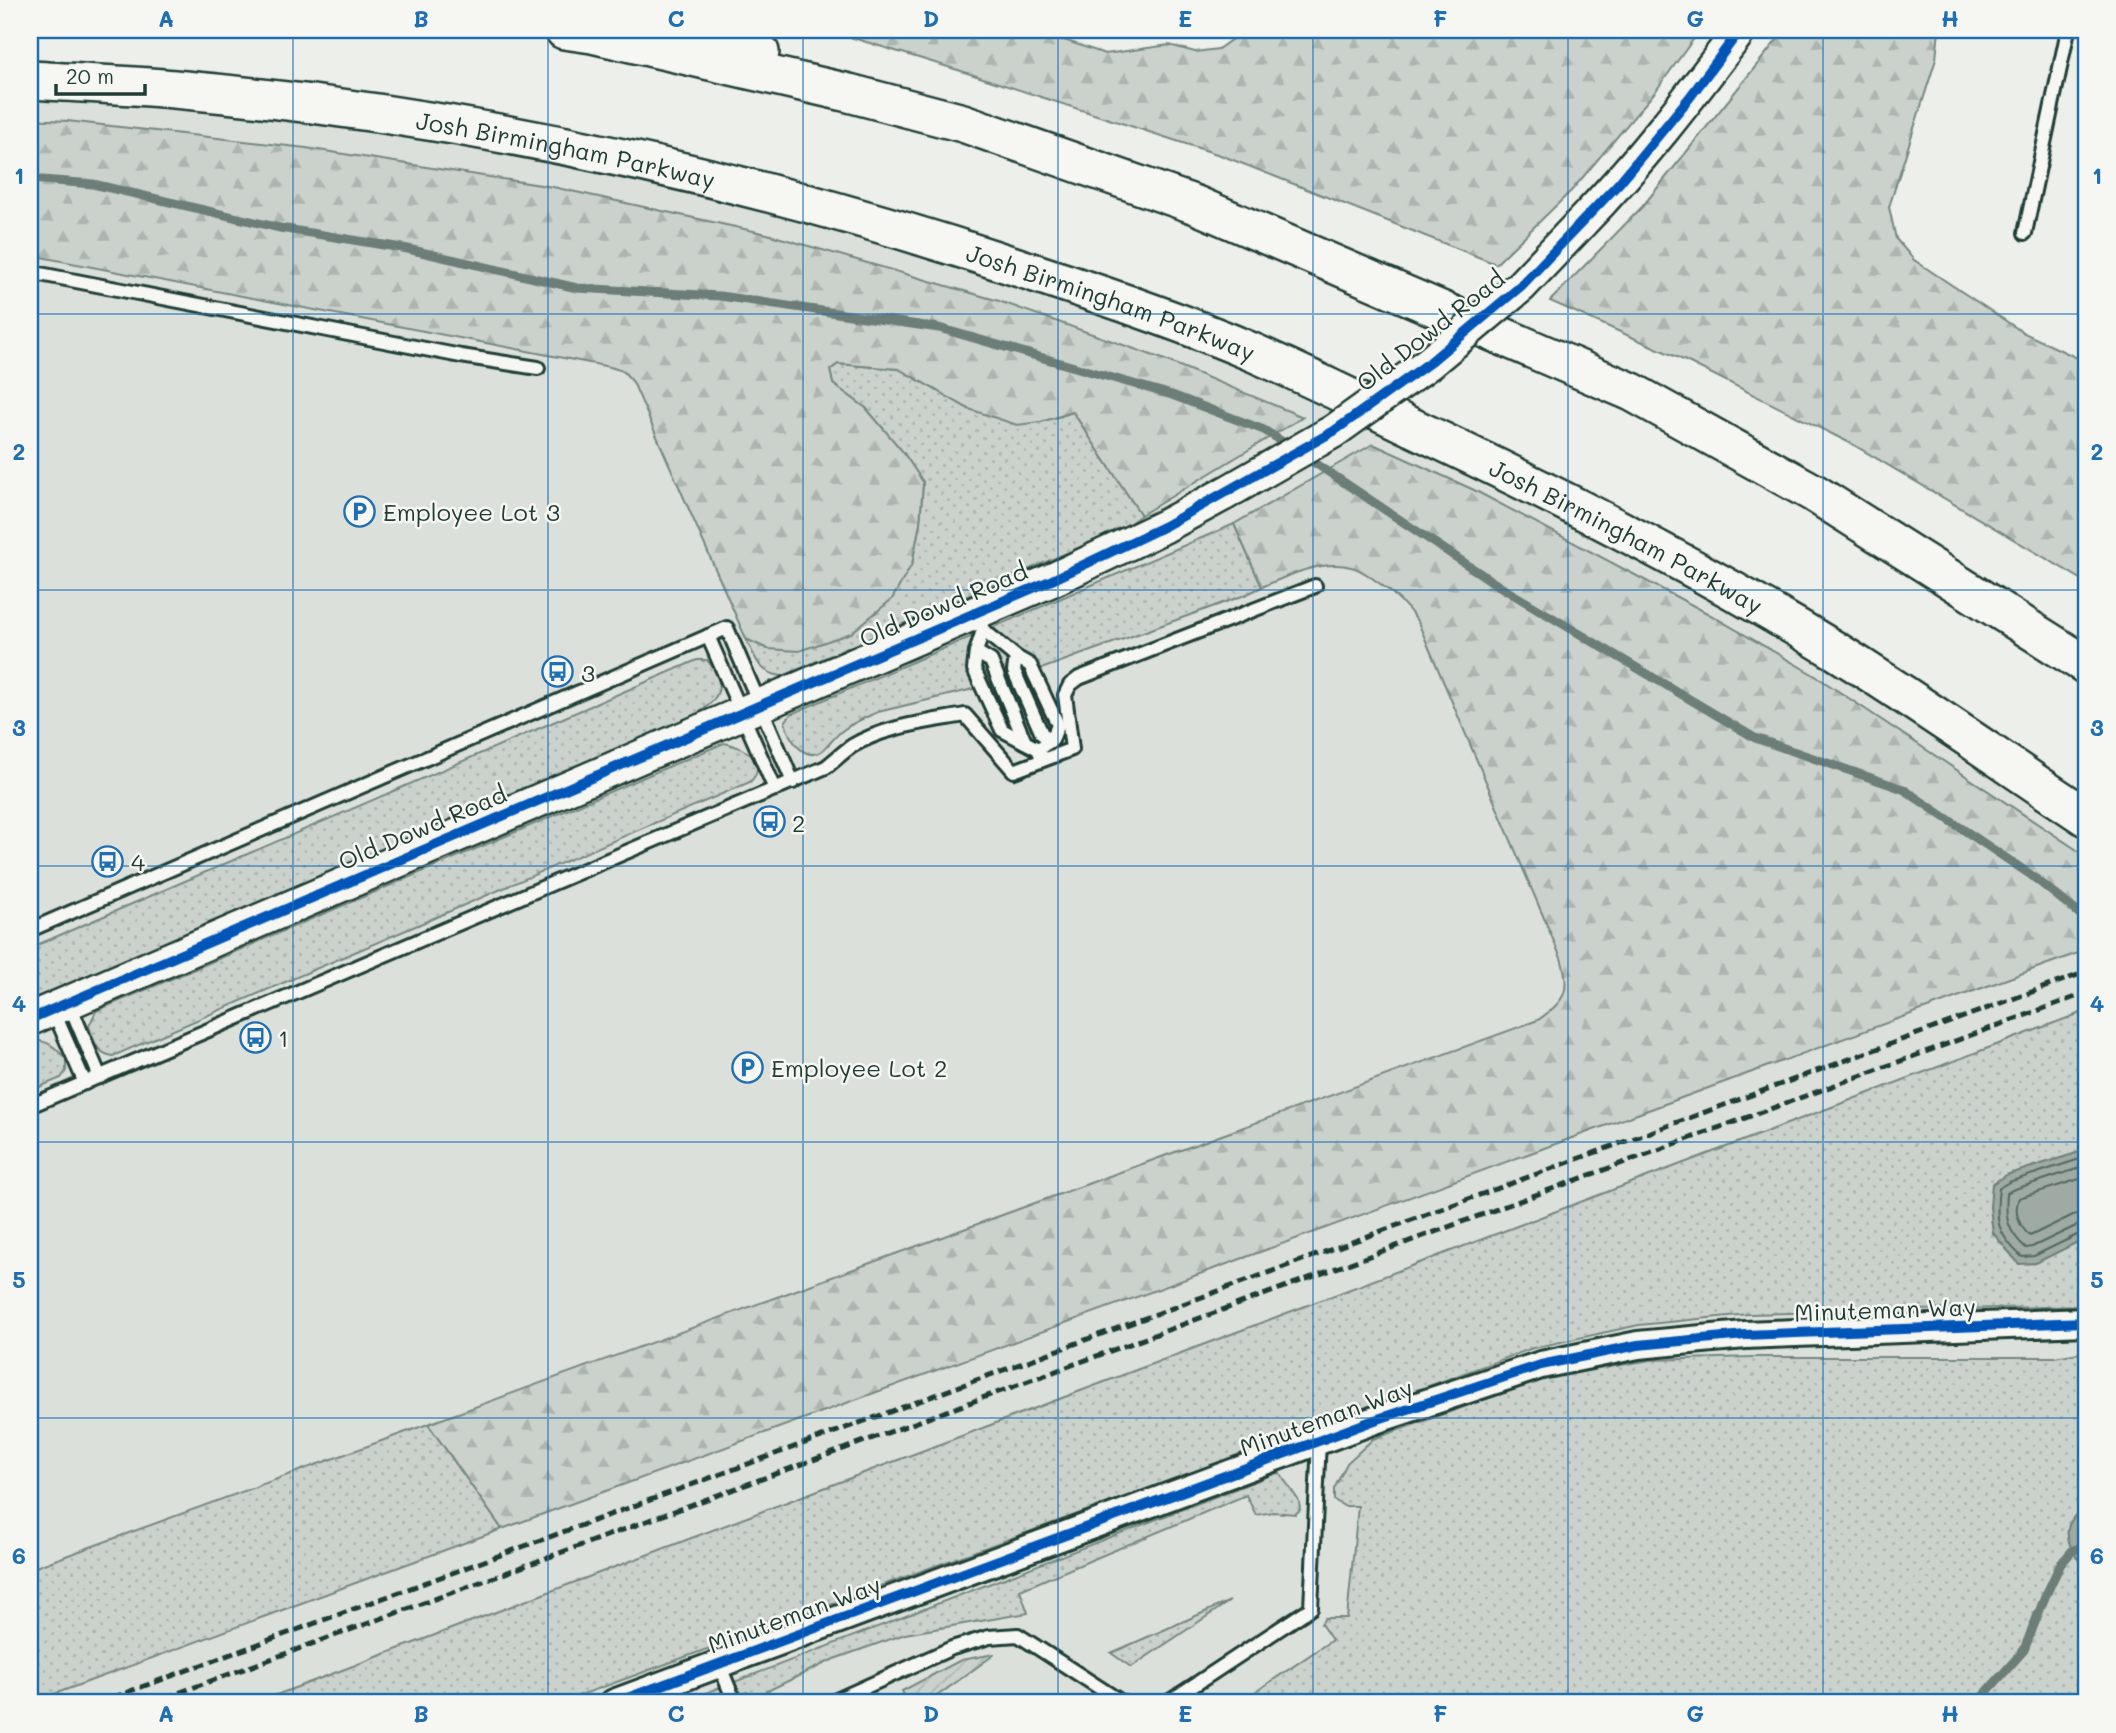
<svg xmlns="http://www.w3.org/2000/svg" width="2116" height="1733" viewBox="0 0 2116 1733" font-family="Mali,sans-serif">
<style>
.built{fill:#dce0db}
.grass{fill:url(#grass-dots);stroke:#758880;stroke-width:2}
.forest{fill:url(#forest-firs);stroke:#758880;stroke-width:2}
.garden{fill:url(#garden-furrows);stroke:#758880;stroke-width:2}
.water{fill:#9faaa4;stroke:#6c7e77;stroke-width:2}
.lines{fill:none;stroke-linecap:round;stroke-linejoin:round}
.shore{stroke:#526961;stroke-width:2}
.stream{stroke:#6c7e77;stroke-width:9}
.service-casing{stroke:#1f3d34;stroke-width:18}
.minor-casing{stroke:#1f3d34;stroke-width:32}
.tertiary-casing{stroke:#1f3d34;stroke-width:37}
.secondary-casing{stroke:#1f3d34;stroke-width:42}
.service{stroke:#f6f6f2;stroke-width:12}
.minor{stroke:#f6f6f2;stroke-width:26}
.tertiary{stroke:#f6f6f2;stroke-width:32}
.secondary{stroke:#f6f6f2;stroke-width:37}
.rail{stroke:#1f3d34;stroke-width:5;stroke-dasharray:10 5;stroke-linecap:butt}
.tertiary-bridge-casing{stroke:#1f3d34;stroke-width:37;stroke-linecap:butt}
.tertiary-bridge{stroke:#f6f6f2;stroke-width:32}
.cycleway-casing{stroke:#f6f6f2;stroke-width:15}
.cycleway{stroke:#0057b8;stroke-width:10}
.grid{fill:none;stroke:#1f6fb2;stroke-width:2;stroke-opacity:0.55}
.labels{text-anchor:middle;dominant-baseline:central;stroke-width:5;stroke-linejoin:round;paint-order:stroke}
.street-label{font-size:24px;fill:#1f3d34;stroke:#f6f6f2}
.poi-label{font-size:24px;fill:#1f3d34;stroke:#f6f6f2;text-anchor:start}
.neatline{fill:none;stroke:#1f6fb2;stroke-width:2.5}
.grid-label{font-size:23px;text-anchor:middle;font-weight:bold;fill:#1f6fb2}
</style>
<defs>
<pattern id="grass-dots" width="8" height="8" patternUnits="userSpaceOnUse" patternTransform="scale(1.75)"><rect width="8" height="8" fill="#cbd2cc"/><path d="M2 2h.1M6 6h.1" fill="none" stroke="#aeb5b0" stroke-width="1.8" stroke-linecap="round"/></pattern>
<pattern id="forest-firs" width="22" height="20" patternUnits="userSpaceOnUse" patternTransform="scale(1.75)"><rect width="22" height="20" fill="#cbd2cc"/><path d="M5 1l3.5 6h-7zM16 11l3.5 6h-7z" fill="#aeb5b0"/></pattern>
<pattern id="garden-furrows" width="10" height="10" patternUnits="userSpaceOnUse" patternTransform="scale(1.75)"><rect width="10" height="10" fill="#cbd2cc"/><path d="M-1 1l2-2M0 10L10 0M9 11l2-2" fill="none" stroke="#aeb5b0"/></pattern>
</defs>
<rect width="100%" height="100%" fill="#edefea"/>
<filter id="ink" filterUnits="userSpaceOnUse"><feTurbulence type="fractalNoise" baseFrequency=".0143" numOctaves="2"/><feDisplacementMap in="SourceGraphic" scale="14" xChannelSelector="R" yChannelSelector="G"/><feConvolveMatrix kernelMatrix="1 2 1 2 8 2 1 2 1" color-interpolation-filters="sRGB"/></filter>
<g filter="url(#ink)">
<polygon class="built" points="30,80 304,104 944,242 1489,463 2086,817 2086,1703 30,1703"/>
<g class="grass">
<path d="M838,364L899,369L969,409L1041,422L1073,412L1141,515L1122,529L783,676C759,674 756,659 746,639L768,649L912,564L920,523L923,482L903,452L866,408L833,384L830,370Z"/>
<path d="M1234,524L1262,587L1245,595L1011,680L878,712C866,717 854,722 843,730C835,736 830,744 823,750C804,764 789,738 785,722L791,714Z"/>
<path d="M697,660H707C728,683 720,699 696,715L30,1000V948Z"/>
<path d="M724,743C743,746 770,762 750,782L113,1056C96,1054 94,1040 89,1026L96,1011Z"/>
<polygon points="2086,1011 2086,1306 1749,1314 1639,1325 1533,1348 559,1703 255,1703"/>
<path d="M30,1040C48,1040 54,1046 66,1059V1071L61,1078L30,1091Z"/>
<polygon points="2086,1352 2086,1703 1239,1703 1332,1640 1321,1624 1325,1618 1347,1618 1358,1506 1344,1506 1334,1500 1334,1489 1347,1463 1373,1439 1547,1378 1650,1360 1752,1357 2054,1357"/>
<polygon points="428,1424 502,1529 30,1703 30,1569"/>
<polygon points="1279,1472 1299,1501 1300,1510 1295,1514 1273,1512 1256,1515 1246,1495 1020,1590 1028,1613 905,1634 834,1659 763,1693 767,1703 752,1703 747,1692 718,1703 680,1703"/>
<polygon points="1230,1601 1131,1667 1111,1653"/>
</g>
<g class="forest">
<polygon points="827,30 1035,30 1105,54 1169,45 1195,52 1218,49 1245,30 1700,30 1655,92 1572,190 1496,264 1223,156 958,70"/>
<polygon points="1785,30 1939,30 1936,59 1889,207 1896,239 1914,260 2024,333 2086,362 2086,582 1852,444 1688,362 1550,301 1642,207"/>
<polygon points="30,119 67,121 306,148 553,187 767,234 999,301 1160,358 1303,417 1141,515 1073,412 1041,422 1017,425 969,409 899,369 838,364 830,370 833,384 866,408 903,452 923,482 920,523 912,564 892,599 851,633 799,651 768,649 746,639 633,382 623,371 610,367 30,255"/>
<path d="M1373,444L1474,490L1707,613L1814,675L2086,856V950L502,1529L428,1424L1538,1020C1566,1001 1571,990 1561,958L1418,622C1407,606 1395,594 1379,583C1370,577 1362,569 1351,567C1322,559 1287,576 1262,587L1234,524Z"/>
</g>
<polygon class="garden" points="995,1654 930,1701 925,1703 908,1703 902,1691 961,1660"/>
<g class="water">
<polygon points="2086,1150 2086,1238 2036,1263 2019,1264 1993,1233 1990,1207 1992,1184 2006,1175"/>
<path d="M2086,1507V1570C2075,1556 2059,1536 2073,1518C2076,1514 2082,1511 2086,1507Z"/>
</g>
<g class="lines">
<g class="shore">
<path d="M2086,1157L2009,1182L1999,1188C1995,1221 1997,1234 2022,1257L2034,1256L2081,1233L2086,1232"/>
<path d="M2086,1166L2012,1190L2007,1193C2005,1218 2007,1231 2026,1248L2032,1247L2078,1225L2086,1223"/>
<path d="M2086,1177L2019,1198C2013,1212 2019,1226 2030,1236L2073,1215L2086,1213"/>
</g>
<g class="stream">
<polyline points="30,179 93,184 280,228 408,249 577,288 720,296 939,328 1172,395 1264,430 1291,447"/>
<polyline points="1303,455 1499,586 1755,738 1903,789 2031,875 2086,919"/>
<polyline points="1977,1703 2024,1650 2045,1597 2060,1565 2072,1551 2086,1545"/>
</g>
<defs>
<g id="service">
<polyline points="2025,233 2068,30"/>
<polyline points="30,272 461,356 538,368"/>
<polyline points="977,614 983,630 1016,657 1030,665 1058,725 1052,740 1038,749"/>
<polyline points="983,630 976,652 991,661 1025,742"/>
<polyline points="708,636 775,789"/>
<polyline points="976,652 974,669 1002,730 1038,749 1041,756"/>
<polyline points="1016,657 1014,671 1042,734 1052,740"/>
<polyline points="30,930 727,628 793,782"/>
<polyline points="69,1003 100,1077"/>
<polyline points="53,1010 85,1083"/>
<path d="M30,1106L826,767C834,761 843,752 852,746C885,726 928,722 965,715L1014,771L1072,749L1065,695L1070,685L1079,678L1315,586"/>
<polyline points="719,1664 735,1703"/>
<polyline points="830,1703 952,1648 989,1637 1018,1635 1123,1703"/>
<polyline points="1167,1703 1311,1608 1319,1441"/>
</g>
<polyline id="minor" points="614,1703 1372,1421 1541,1365 1638,1345 1745,1335 2086,1322"/>
<g id="tertiary">
<path d="M1580,224C1639,163 1690,97 1740,30"/>
<polyline points="30,1019 1052,580 1165,526 1224,494"/>
</g>
<g id="secondary">
<polyline points="564,30 592,34 849,93 963,123 1196,205 1632,392 1814,493 2086,665"/>
<polyline points="696,30 760,52"/>
<path id="s1" d="M30,80C78,83 126,85 174,89C466,115 755,178 1032,272C1106,296 1180,321 1252,352C1303,374 1353,399 1403,423C1551,492 1697,566 1836,651C1921,704 2003,762 2086,817"/>
</g>
</defs>
<use href="#service" class="service-casing"/>
<use href="#minor" class="minor-casing"/>
<use href="#tertiary" class="tertiary-casing"/>
<use href="#secondary" class="secondary-casing"/>
<use href="#service" class="service"/>
<use href="#minor" class="minor"/>
<use href="#tertiary" class="tertiary"/>
<use href="#secondary" class="secondary"/>
<g class="rail">
<polyline points="98,1703 2086,972"/>
<polyline points="151,1703 2086,993"/>
</g>
<defs>
<polyline id="tertiary-bridge" points="1224,494 1334,431 1429,363 1521,286 1580,224"/>
</defs>
<use href="#tertiary-bridge" class="tertiary-bridge-casing"/>
<use href="#tertiary-bridge" class="tertiary-bridge"/>
<defs>
<g id="cycleway">
<polyline points="30,1019 1052,580 1165,526 1334,431 1429,363 1521,286 1619,183 1690,97 1740,30"/>
<polyline points="614,1703 1372,1421 1541,1365 1638,1345 1745,1335 2086,1322"/>
</g>
</defs>
<use href="#cycleway" class="cycleway-casing"/>
<use href="#cycleway" class="cycleway"/>
</g>
</g>
<path class="grid" d="M293,30V1703M548,30V1703M803,30V1703M1058,30V1703M1313,30V1703M1568,30V1703M1823,30V1703M30,314H2086M30,590H2086M30,866H2086M30,1142H2086M30,1418H2086"/>
<defs>
<symbol id="parking-ring" viewBox="-11 -11 22 22"><circle r="9.5" fill="#f6f6f2" stroke="#1f6fb2" stroke-width="1.5"/><path d="M-3.5-5.5H1a3.5 3.5 0 0 1 0 7H-1V5.5H-3.5ZM-1-3.4V-.6H.8a1.4 1.4 0 0 0 0-2.8Z" fill="#1f6fb2"/></symbol>
<symbol id="bus-ring" viewBox="-11 -11 22 22"><circle r="9.5" fill="#f6f6f2" stroke="#1f6fb2" stroke-width="1.5"/><path d="M-5-6H5V4H4V6H2V4H-2V6H-4V4H-5ZM-3.5-4V0h7V-4ZM-3.5 1.2v1.5H-2V1.2ZM2 1.2v1.5H3.5V1.2Z" fill="#1f6fb2"/></symbol>
</defs>
<g fill-rule="evenodd">
<use href="#parking-ring" x="342" y="494" width="35" height="35"/>
<use href="#bus-ring" x="540" y="654" width="35" height="35"/>
<use href="#bus-ring" x="752" y="804" width="35" height="35"/>
<use href="#bus-ring" x="90" y="844" width="35" height="35"/>
<use href="#bus-ring" x="238" y="1020" width="35" height="35"/>
<use href="#parking-ring" x="730" y="1050" width="35" height="35"/>
</g>
<g class="labels">
<g class="street-label">
<text stroke="none"><textPath href="#s1" startOffset="541">Josh Birmingham Parkway</textPath></text>
<text stroke="none"><textPath href="#s1" startOffset="1108">Josh Birmingham Parkway</textPath></text>
<text transform="translate(1430 330) rotate(-38)">Old Dowd Road</text>
<text stroke="none"><textPath href="#s1" startOffset="1675">Josh Birmingham Parkway</textPath></text>
<text transform="translate(943 604) rotate(-23)">Old Dowd Road</text>
<text transform="translate(422 827) rotate(-23)">Old Dowd Road</text>
<text transform="translate(1885 1309) rotate(-2)">Minuteman Way</text>
<text transform="translate(1326 1417) rotate(-20)">Minuteman Way</text>
<text transform="translate(794 1614) rotate(-20)">Minuteman Way</text>
</g>
<g class="poi-label">
<text x="383" y="511">Employee Lot 3</text>
<text x="581" y="672">3</text>
<text x="792" y="822">2</text>
<text x="131" y="861">4</text>
<text x="278" y="1037">1</text>
<text x="771" y="1067">Employee Lot 2</text>
</g>
</g>
<rect width="2116" height="1733" fill="none" stroke="#f6f6f2" stroke-width="77"/>
<path d="M56 84v10h89v-10" fill="none" stroke="#1f3d34" stroke-width="3.5"/>
<text x="66" y="84" font-size="21" fill="#1f3d34" stroke="#f6f6f2" stroke-width="5" paint-order="stroke">20 m</text>
<rect x="38" y="38" width="2040" height="1656" class="neatline"/>
<g class="grid-label">
<text x="166" y="27">A</text>
<text x="421" y="27">B</text>
<text x="676" y="27">C</text>
<text x="931" y="27">D</text>
<text x="1185" y="27">E</text>
<text x="1440" y="27">F</text>
<text x="1695" y="27">G</text>
<text x="1950" y="27">H</text>
<text x="19" y="184">1</text>
<text x="2097" y="184">1</text>
<text x="19" y="460">2</text>
<text x="2097" y="460">2</text>
<text x="19" y="736">3</text>
<text x="2097" y="736">3</text>
<text x="19" y="1012">4</text>
<text x="2097" y="1012">4</text>
<text x="19" y="1288">5</text>
<text x="2097" y="1288">5</text>
<text x="19" y="1564">6</text>
<text x="2097" y="1564">6</text>
<text x="166" y="1722">A</text>
<text x="421" y="1722">B</text>
<text x="676" y="1722">C</text>
<text x="931" y="1722">D</text>
<text x="1185" y="1722">E</text>
<text x="1440" y="1722">F</text>
<text x="1695" y="1722">G</text>
<text x="1950" y="1722">H</text>
</g>
</svg>
